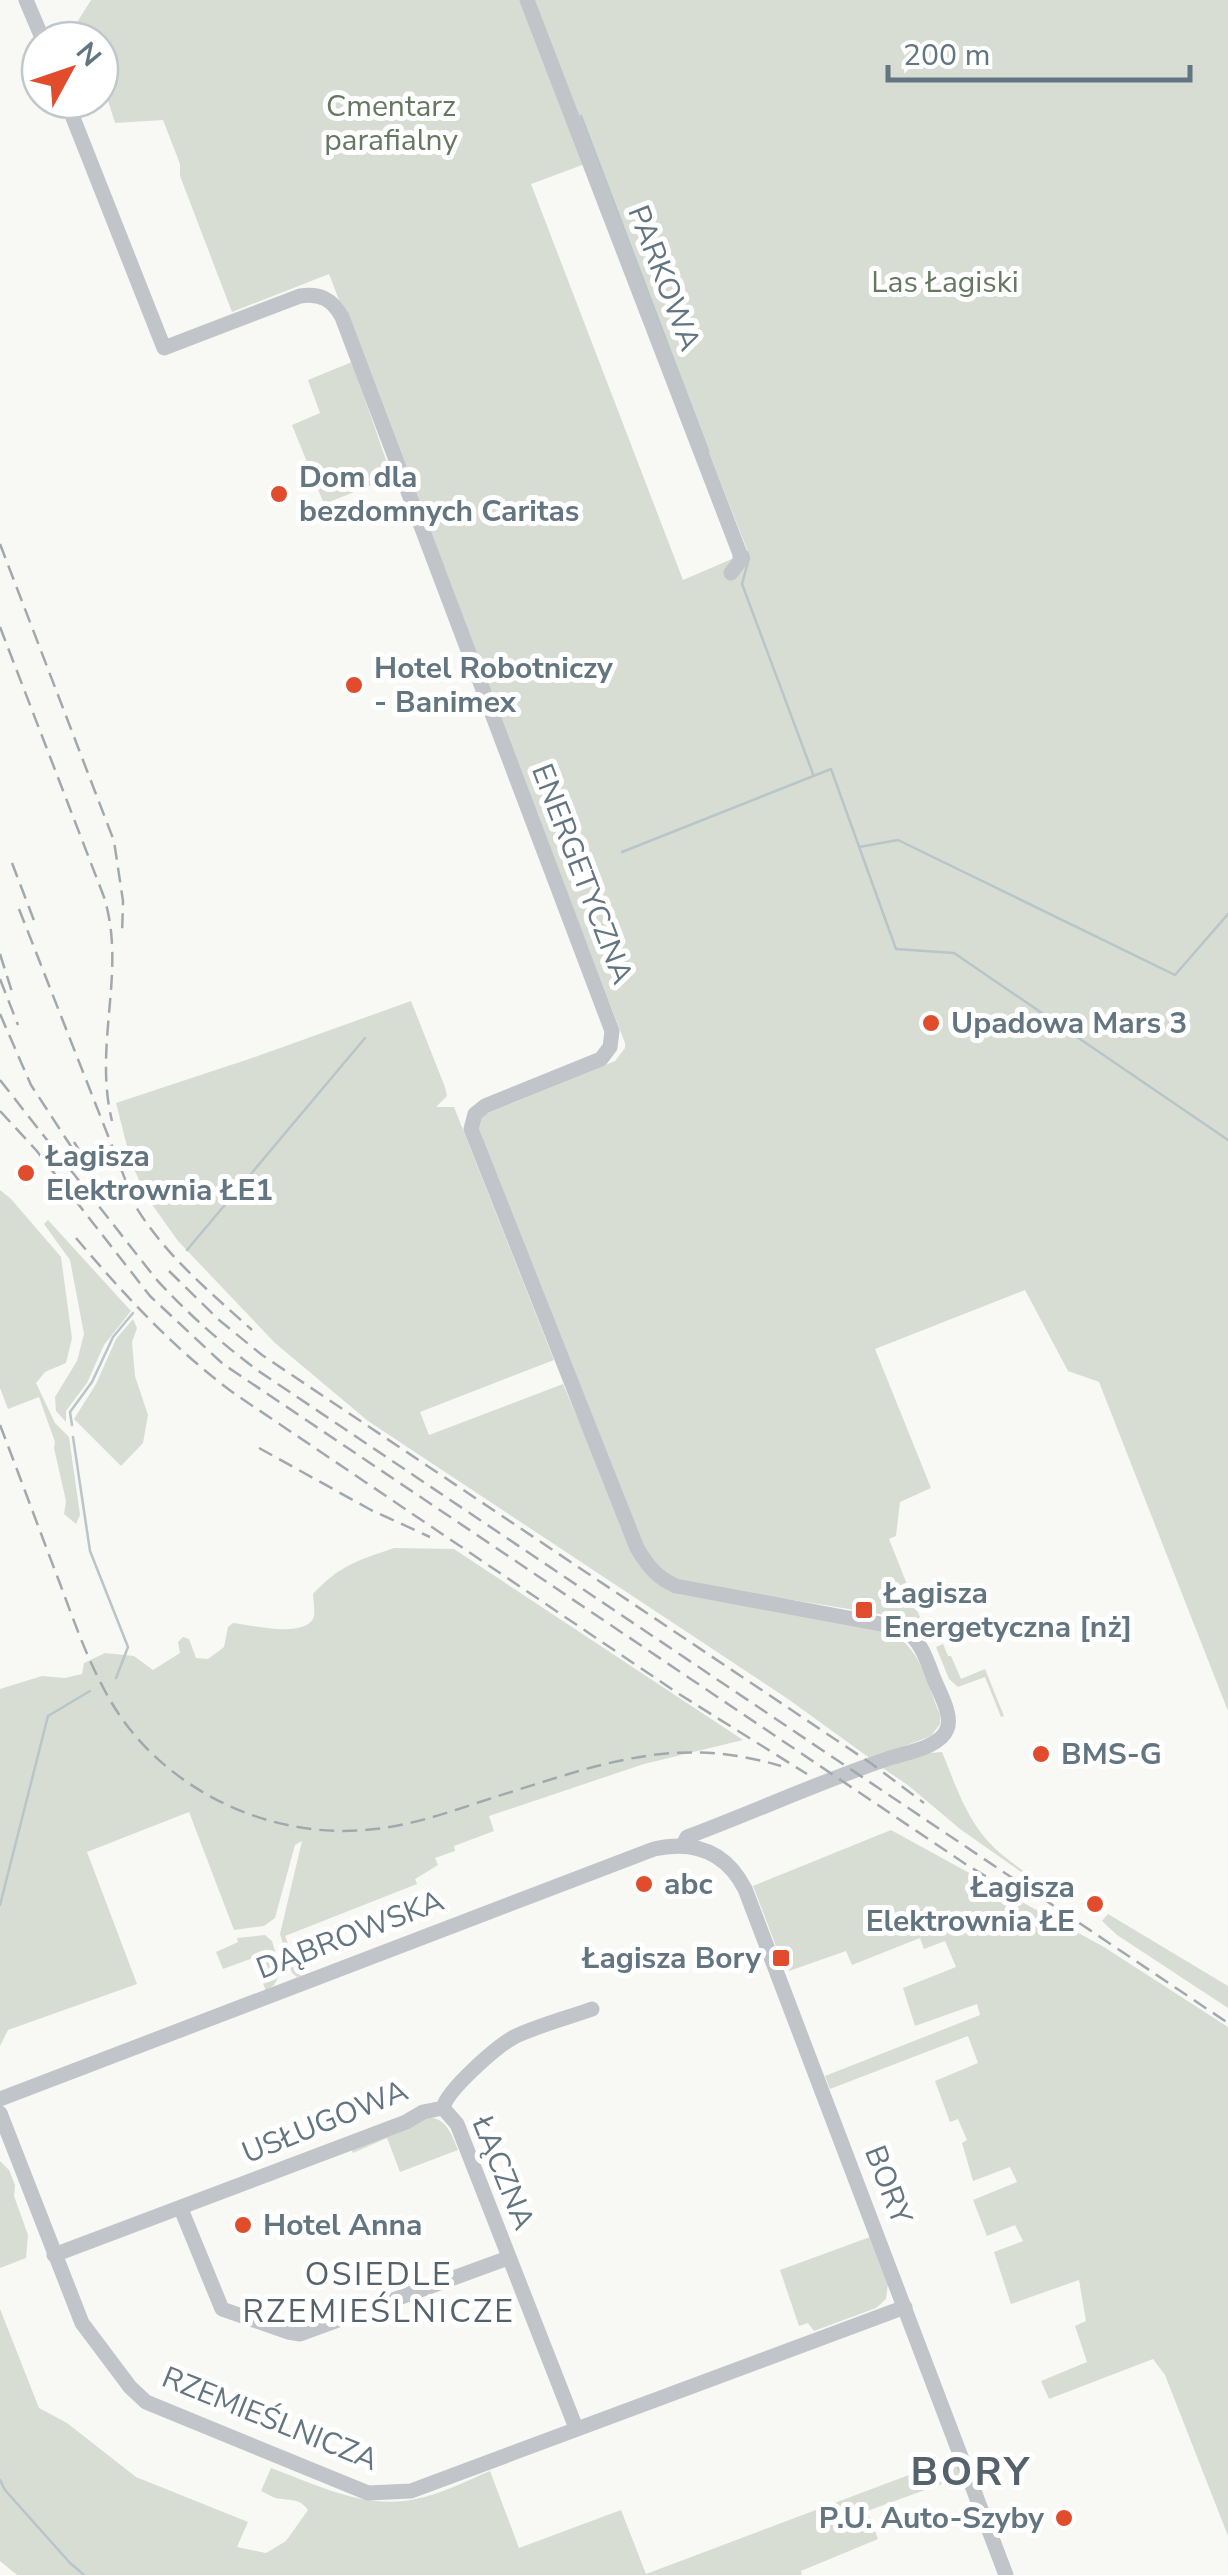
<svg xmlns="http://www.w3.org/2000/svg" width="1228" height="2575" viewBox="0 0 1228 2575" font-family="'Nunito Sans',sans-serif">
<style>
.green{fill:#d8ddd4}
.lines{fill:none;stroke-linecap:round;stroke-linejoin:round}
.stream{stroke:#b8c5c9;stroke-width:2.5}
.minor{stroke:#c1c5c9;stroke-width:15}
.rail{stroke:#a2a9ae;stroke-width:2.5;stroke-dasharray:15 8;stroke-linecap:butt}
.poi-dot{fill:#e14d2c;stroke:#fff;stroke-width:4}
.labels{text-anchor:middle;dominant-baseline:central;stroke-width:10;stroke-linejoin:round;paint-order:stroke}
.park-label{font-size:30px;fill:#677862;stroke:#fff}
.street-label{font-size:30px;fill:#637580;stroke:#fff}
.poi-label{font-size:30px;font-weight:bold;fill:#637580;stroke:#fff;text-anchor:start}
.neighbourhood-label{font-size:32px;letter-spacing:2.5px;fill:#55626b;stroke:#fff}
.district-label{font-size:40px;font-weight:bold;letter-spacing:2.5px;fill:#55626b;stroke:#fff}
</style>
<rect width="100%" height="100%" fill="#f8f8f5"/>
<g class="green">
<polygon points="91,0 522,0 585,164 531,184 683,580 748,552 531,0 1228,0 1228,1711 1099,1382 1068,1371 1025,1290 875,1349 931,1488 900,1502 896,1536 889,1539 920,1617 917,1620 718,1588 674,1578 659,1569 645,1553 477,1132 481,1116 615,1061 625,1048 625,1043 329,274 232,312 180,176 180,164 163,120 115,123 100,75 100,40 66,40"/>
<polygon points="352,362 392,477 324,504 292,425 320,413 308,380"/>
<path d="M411,1001L445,1087L447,1096L436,1107H454L554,1360L420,1412L429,1435L563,1384L638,1560L679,1594L885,1630C921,1645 926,1681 940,1715V1724L931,1736L871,1759L788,1699L368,1421L275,1343L178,1241L146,1196L131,1162L116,1103L255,1057Z"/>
<polygon points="0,1190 11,1199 61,1257 72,1338 66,1363 45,1372 36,1383 55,1423 69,1437 80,1515 76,1524 64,1514 66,1501 54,1448 55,1442 39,1397 8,1409 0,1388"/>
<polygon points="48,1220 131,1311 104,1345 87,1383 66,1411 66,1422 56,1411 55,1397 77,1361 84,1334 70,1260 44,1224"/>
<polygon points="133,1319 137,1328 132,1342 135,1376 148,1415 143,1443 121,1466 74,1419 96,1384 116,1339"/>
<path d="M394,1548L454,1549L743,1740L644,1764L489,1816L494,1831L454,1846L455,1851L435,1858L438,1865L415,1879L417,1884L285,1936L301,1976L297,1977L292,1973L280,1934L302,1841L295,1845L275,1918L264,1926L234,1930L189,1812L87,1852L137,1984L8,2030L0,2046V1689L42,1676L65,1678L82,1674L84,1663L105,1653L134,1656L153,1670L180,1653L178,1642L183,1637L189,1639L196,1658L208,1659L224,1647L228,1627L233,1623C251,1625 301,1638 313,1619C316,1612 313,1601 313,1594C340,1565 357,1561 394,1548Z"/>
<polygon points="943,1644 948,1656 951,1656 961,1679 985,1669 1004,1716 1001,1717 985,1677 958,1687 949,1679 936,1647"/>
<path d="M942,1752C954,1781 965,1815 986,1839C1001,1857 1025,1870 1041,1886L960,1829L909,1786L880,1766L919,1754Z"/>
<polygon points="891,1830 1104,1947 1228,2027 1228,2536 1165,2375 1153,2359 1049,2399 1041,2381 1087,2362 1075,2326 1086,2321 1079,2280 1011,2304 994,2252 1023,2241 1015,2225 987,2236 973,2200 1017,2182 1010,2167 973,2181 962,2143 967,2140 958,2119 950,2122 935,2081 978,2063 968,2036 830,2089 825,2076 980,2015 977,2004 915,2026 903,1988 956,1967 945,1941 924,1949 920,1938 852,1965 846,1951 789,1971 782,1954 779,1954 753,1886"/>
<polygon points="1108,1914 1228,1986 1228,2008 1117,1935 1102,1921"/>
<polygon points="265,1935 272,1941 281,1972 274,1985 266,1991 253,1958 223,1969 216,1952 238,1942 237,1938"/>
<path d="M428,2117C447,2119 451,2133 458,2150L400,2172L387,2138L353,2153L351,2149Z"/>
<polygon points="0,2161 9,2170 15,2185 14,2196 28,2235 26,2258 0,2268"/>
<polygon points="870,2237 888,2284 886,2299 876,2308 814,2331 808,2323 799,2326 780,2270"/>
<path d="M0,2309L39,2408L67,2423L136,2477L248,2522L237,2547L266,2553L286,2541L308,2510C299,2497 288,2501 275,2498C270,2496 266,2493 261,2491L271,2468C317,2485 365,2510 416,2499C441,2494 466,2481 490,2471L519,2548L621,2510L646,2574L954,2458L961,2477L867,2511L878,2539L801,2571L802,2575H17L0,2561Z"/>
</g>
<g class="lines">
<g class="stream">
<polyline points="581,116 708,451"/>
<polyline points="747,552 749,558 742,584 813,774"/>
<polyline points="859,847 898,840 1175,975 1228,914"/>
<polyline points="622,852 831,769 896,949 954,953 1228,1140"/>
<polyline points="187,1250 365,1038"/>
<polyline points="72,1425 70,1412 92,1382 113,1337 133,1313"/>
<polyline points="73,1437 90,1551 128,1647 116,1678"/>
<polyline points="0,1905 48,1716 90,1691"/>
<polyline points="0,2480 5,2490 70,2563 84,2575"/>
</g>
<g class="minor">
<polyline points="26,0 43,40"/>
<polyline points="527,0 740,554 740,561 731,573"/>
<path d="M66,100L164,348L300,296C320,293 332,299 342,317L612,1031L610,1047L601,1059L485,1106L475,1114L471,1129L637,1548C647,1565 657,1578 676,1586L902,1628C921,1640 926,1658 934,1679C939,1692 953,1715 947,1729C940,1748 904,1753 887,1759C819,1782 754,1812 687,1837L683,1845"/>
<path d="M0,2099L654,1849C695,1840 726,1852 745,1889L1006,2575"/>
<polyline points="443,2108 457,2124 576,2428"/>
<polyline points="0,2113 82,2323 130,2387 146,2402 368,2493 411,2491 905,2307"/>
<polyline points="181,2209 222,2309 288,2332 300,2334 508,2258"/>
<path d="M54,2255L406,2122L423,2112L443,2108C447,2090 498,2045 516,2036C540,2025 567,2018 592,2009"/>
</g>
<g class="rail">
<polyline points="0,544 114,841 123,901 122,936"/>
<path d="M0,627L104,897C127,971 93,1044 112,1121"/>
<polyline points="12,863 35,923"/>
<path d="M19,909L136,1207C166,1256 210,1292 252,1330"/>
<polyline points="0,954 12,992"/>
<polyline points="0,979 18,1025"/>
<polyline points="0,1014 31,1085 76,1154"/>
<path d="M0,1080L156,1279C187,1313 220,1342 257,1370L1228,2023"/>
<polyline points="0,1111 36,1150 150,1296 223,1364 967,1865 1005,1888"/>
<polyline points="74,1142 108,1195"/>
<path d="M76,1238C125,1296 174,1349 235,1394L679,1694L807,1774"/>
<polyline points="169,1271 219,1320 262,1355 872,1764 924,1803"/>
<path d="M0,1425C20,1477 39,1529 59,1581C74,1621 88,1662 110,1700C162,1790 272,1842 375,1829C422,1824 468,1805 514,1791C609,1761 681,1736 781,1766"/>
<polyline points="259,1448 371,1510 430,1537"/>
</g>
</g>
<g class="poi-dot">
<circle cx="279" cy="494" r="10"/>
<circle cx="354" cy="685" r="10"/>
<circle cx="931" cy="1023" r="10"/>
<circle cx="26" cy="1173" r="10"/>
<rect x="854" y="1600" width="20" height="20" rx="5"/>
<circle cx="1041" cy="1754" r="10"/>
<circle cx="644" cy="1884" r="10"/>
<circle cx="1095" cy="1904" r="10"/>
<rect x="771" y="1948" width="20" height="20" rx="5"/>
<circle cx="243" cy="2225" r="10"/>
<circle cx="1064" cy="2518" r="10"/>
</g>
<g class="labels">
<g class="park-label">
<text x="391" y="106">Cmentarz<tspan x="391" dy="34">parafialny</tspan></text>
<text x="945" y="282">Las Łagiski</text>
</g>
<g class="street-label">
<text transform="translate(664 278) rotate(69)">PARKOWA</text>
<text transform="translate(582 874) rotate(69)">ENERGETYCZNA</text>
<text transform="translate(350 1935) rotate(-21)">DĄBROWSKA</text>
<text transform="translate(325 2122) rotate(-22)">USŁUGOWA</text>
<text transform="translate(503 2173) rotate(68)">ŁĄCZNA</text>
<text transform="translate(888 2185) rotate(69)">BORY</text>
<text transform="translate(270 2419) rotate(22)">RZEMIEŚLNICZA</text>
</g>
<g class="poi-label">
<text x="299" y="477">Dom dla<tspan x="299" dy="34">bezdomnych Caritas</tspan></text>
<text x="374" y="668">Hotel Robotniczy<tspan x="374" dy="34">- Banimex</tspan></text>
<text x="951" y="1023">Upadowa Mars 3</text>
<text x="46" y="1156">Łagisza<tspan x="46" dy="34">Elektrownia ŁE1</tspan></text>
<text x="884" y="1593">Łagisza<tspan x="884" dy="34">Energetyczna [nż]</tspan></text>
<text x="1061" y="1754">BMS-G</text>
<text x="664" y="1884">abc</text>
<text x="1075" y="1887" text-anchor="end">Łagisza<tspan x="1075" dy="34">Elektrownia ŁE</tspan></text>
<text x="761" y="1958" text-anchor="end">Łagisza Bory</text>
<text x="263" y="2225">Hotel Anna</text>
<text x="1044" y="2518" text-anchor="end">P.U. Auto-Szyby</text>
</g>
<g class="neighbourhood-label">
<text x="379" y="2274">OSIEDLE<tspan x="379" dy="37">RZEMIEŚLNICZE</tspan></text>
</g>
<g class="district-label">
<text x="971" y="2472">BORY</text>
</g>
</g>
<g transform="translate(70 70) rotate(50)"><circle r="48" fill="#ffffff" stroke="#c1c8cc" stroke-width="2.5"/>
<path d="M0-8L18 38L0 25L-18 38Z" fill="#e14d2c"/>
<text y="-15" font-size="28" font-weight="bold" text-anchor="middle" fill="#637580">N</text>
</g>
<path d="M888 65v15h302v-15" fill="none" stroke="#637580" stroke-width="5"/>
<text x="903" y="65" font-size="30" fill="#637580" stroke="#ffffff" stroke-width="8" paint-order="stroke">200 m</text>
</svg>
